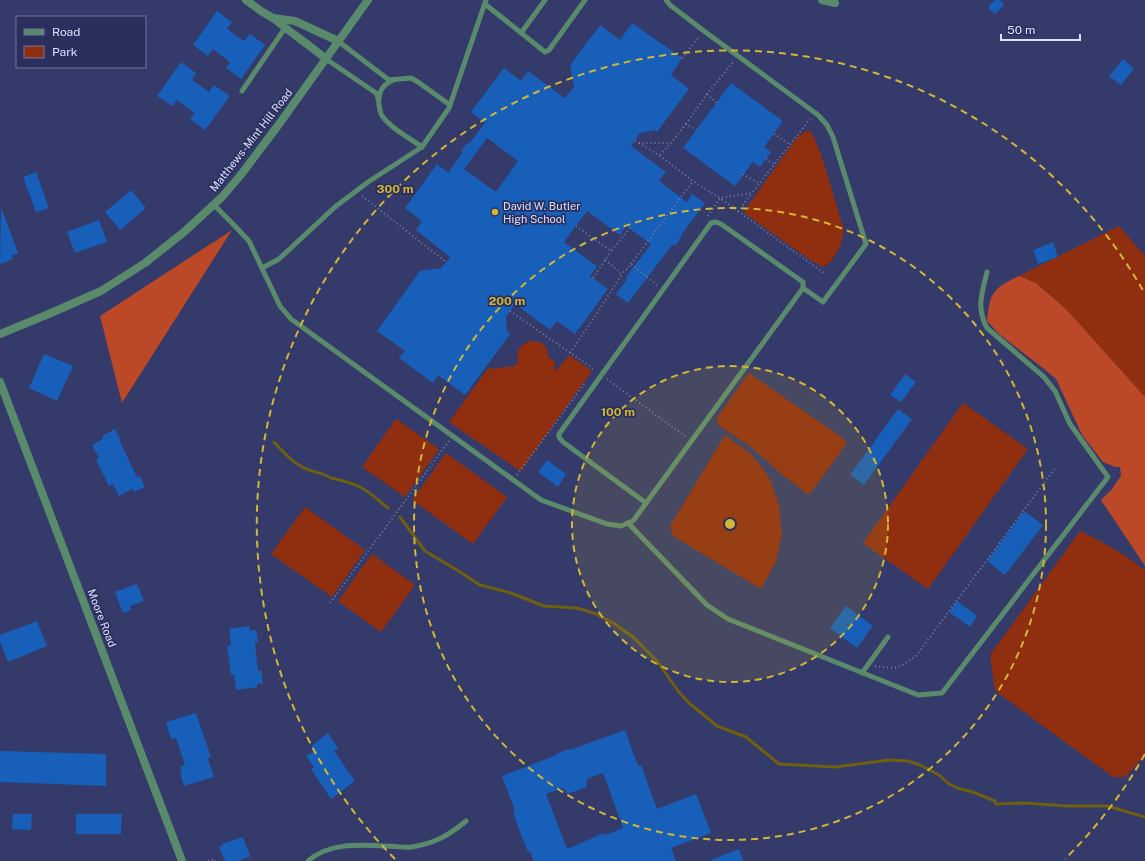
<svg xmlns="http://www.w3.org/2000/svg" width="1145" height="861" viewBox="0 0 1145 861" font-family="'Public Sans',sans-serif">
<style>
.green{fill:#902e10}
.forest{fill:#bb4827}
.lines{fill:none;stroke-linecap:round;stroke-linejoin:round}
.stream{stroke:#6f5f11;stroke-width:3}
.building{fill:#175fb8;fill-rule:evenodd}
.path{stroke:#777da5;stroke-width:2;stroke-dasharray:1 3;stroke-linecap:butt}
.service{stroke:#598a6c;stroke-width:5}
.minor{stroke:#598a6c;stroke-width:8}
.tertiary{stroke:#598a6c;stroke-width:8}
.ring{fill:none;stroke:#d2b635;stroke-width:2;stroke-dasharray:7 5}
.poi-dot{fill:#d2b635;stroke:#2a2f5d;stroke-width:1.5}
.labels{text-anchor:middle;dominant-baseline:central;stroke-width:3.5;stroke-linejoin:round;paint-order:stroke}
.street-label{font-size:11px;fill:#dae0fd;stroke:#2a2f5d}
.poi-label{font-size:11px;fill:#dae0fd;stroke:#2a2f5d;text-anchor:start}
.centre{fill:#d2b635;stroke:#2a2f5d;stroke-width:2}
.ring-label{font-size:12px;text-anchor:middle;font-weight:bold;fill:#d2b635;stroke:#2a2f5d;stroke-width:3.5;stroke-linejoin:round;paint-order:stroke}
</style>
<rect width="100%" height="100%" fill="#343a69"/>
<g class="green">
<polygon points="809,130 813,135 821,154 844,230 840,247 830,263 823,267 810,260 744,213 747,207 798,136"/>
<polygon points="1119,226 1145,256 1145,397 1067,310 1036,283 1019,276"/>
<path d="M529,341C540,341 548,343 548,356L556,363L554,368L556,371L569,355L592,371L520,471L449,422L489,367L491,369L514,366L518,363C515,352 519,346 529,341Z"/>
<polygon points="749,373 841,437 847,443 809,495 785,477 751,447 718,425 718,421 716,419"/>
<polygon points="963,403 1028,449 928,589 863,543"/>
<polygon points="396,419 439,449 405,497 362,467"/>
<polygon points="725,435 751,454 769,477 779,505 782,534 776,562 761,589 673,536 670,526"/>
<polygon points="446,453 507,497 473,544 412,500"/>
<polygon points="305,507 365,550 332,597 271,554"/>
<path d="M1080,531C1103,542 1125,554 1145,570V756L1125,777H1113L995,691L990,655Z"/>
<polygon points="372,554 415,585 381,632 338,601"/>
</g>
<g class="forest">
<polygon points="232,230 122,403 100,316"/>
<path d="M1019,276L1036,283L1067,310L1145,397V566L1101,500L1111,490L1121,476L1120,467H1115L1103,462L1082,435L1056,379L1044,369L999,334L987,321C990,292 993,288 1019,276Z"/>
</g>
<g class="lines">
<g class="stream">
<path d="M274,442C282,451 291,461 302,467C309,471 318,472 325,475C327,476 329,477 331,478C340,480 351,482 360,487C370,492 379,501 388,508"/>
<polyline points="400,517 425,551 457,570 480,585 511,593 544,606 576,608 584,610 596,614 615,624 634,638 657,661 678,691 689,703 717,726 746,737 779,764 835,767 889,760 908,761 920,765 939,775 949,784 957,788 973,792 995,801 996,804 1025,803 1067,806 1107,806 1145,817"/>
</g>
</g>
<g class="building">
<polygon points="995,0 1000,0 1004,5 995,14 988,7"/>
<polygon points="217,11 232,22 227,29 244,41 250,34 265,45 241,79 226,68 230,62 213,49 208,56 193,45"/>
<path d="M632,23L682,58L671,75L689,89L657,132L655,130L640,133L631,146L666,172L659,181L687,202L692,194L705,203L681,235L682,236L675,246L673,244L628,303L616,294L627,279L626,277L651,244L626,226L620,235L587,211L564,242L597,266L590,276L608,289L575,334L557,321L550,330L515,304L506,317L507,332L510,334L465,395L438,375L433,383L399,358L405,351L377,331L420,271L441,268L450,257L416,230L422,221L405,208L437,164L448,173L463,152L461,150L467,143L469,144L485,123L471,112L504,68L521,81L528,71L565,98L574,87L570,65L600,25L620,40ZM487,138L518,161L496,192L464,169Z"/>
<polygon points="1123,59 1134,69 1121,85 1109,76"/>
<polygon points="181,62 196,73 192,80 209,92 214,85 230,96 205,130 190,119 195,113 177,100 172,106 157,96"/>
<polygon points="731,83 783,121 764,147 771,152 760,167 753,162 735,186 683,148"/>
<polygon points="36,172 49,208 36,212 23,177"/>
<polygon points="131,190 146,208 120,230 105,212"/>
<polygon points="1,207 18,253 12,256 13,259 0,264"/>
<polygon points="99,220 107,242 75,253 67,232"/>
<polygon points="1053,242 1058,257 1038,264 1033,250"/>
<polygon points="44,354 73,366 57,401 29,388"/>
<polygon points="905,374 916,382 901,402 890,395"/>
<polygon points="898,409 912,419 864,485 850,475"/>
<polygon points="115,429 121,441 120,442 137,477 140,476 145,487 134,492 132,489 119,496 113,484 109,486 96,460 99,458 92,445 103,439 102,436"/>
<polygon points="547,460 566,474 558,487 538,472"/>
<polygon points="1024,511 1043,525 1005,575 987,561"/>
<polygon points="137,584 144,601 130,606 131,610 123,613 115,592"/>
<polygon points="957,601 977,616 970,627 949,612"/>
<polygon points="846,606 873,626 857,648 830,628"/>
<polygon points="37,621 47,646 8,662 0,641 0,635"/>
<polygon points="249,626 250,631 256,630 258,642 255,643 258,671 261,671 263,683 257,684 257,687 236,690 234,674 231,675 227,646 231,645 229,629"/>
<polygon points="196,713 211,757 208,758 214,777 184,786 180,773 182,772 180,767 185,765 176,738 171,739 166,722"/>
<path d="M625,730L638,766L641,765L657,809L696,794L711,833L671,848L676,861H534L530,851L528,852L518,827L513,812L515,811L502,776L557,755L556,754L569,749L570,750ZM603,773L623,828L605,835L604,833L567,849L546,794L563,788V790L565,789L567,794L587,787L586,781H588L587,779Z"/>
<polygon points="328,733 338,748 334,751 355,781 331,799 311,769 314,767 306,756 314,751 311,746"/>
<polygon points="0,751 106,754 106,786 0,782"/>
<polygon points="13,814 32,814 31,830 12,829"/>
<polygon points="76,814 122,814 121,834 76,834"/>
<polygon points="243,837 250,856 239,861 225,861 219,847 222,846 222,844"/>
<polygon points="739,849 743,861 711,861 711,860"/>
</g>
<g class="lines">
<g class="path">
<polyline points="682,58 699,37"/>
<polyline points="707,94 717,103"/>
<polyline points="686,124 707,94 734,61"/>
<polyline points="774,134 789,144"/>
<polyline points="635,141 639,143 671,143 686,124 697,130"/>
<polyline points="639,143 660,156 693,181 720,198 752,193 810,119"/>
<polyline points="660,155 671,143"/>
<polyline points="766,159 774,164"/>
<polyline points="743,174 760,184"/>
<polyline points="362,196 446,262"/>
<polyline points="738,212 751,194"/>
<polyline points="708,216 720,198 825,274"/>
<polyline points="576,226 611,251 630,228"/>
<polyline points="605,260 622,274 631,264 657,285"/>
<polyline points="631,264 693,181"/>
<polyline points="593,278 611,251"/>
<polyline points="510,311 595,370"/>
<polyline points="570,353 596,315 622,274"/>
<polyline points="607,379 686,437"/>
<polyline points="517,475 584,384"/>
<polyline points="330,603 449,441"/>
<path d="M875,666C898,669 897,669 916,656L1055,468"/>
<polyline points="208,861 214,859 215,861"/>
</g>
<g class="service">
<polyline points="485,4 545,52 549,50 585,0"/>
<polyline points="521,33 545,0"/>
<polyline points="338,41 389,80 411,78 418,82 450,105"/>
<path d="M326,59L376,93C380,100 378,107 381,114C387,126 411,139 422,147"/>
<polyline points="242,91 285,28"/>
<path d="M379,99C380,88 384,85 393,80"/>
<polyline points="214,205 232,223 249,241 280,306 291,319 541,500 607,524 621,526 633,521 803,288 823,302 866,244 833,137 827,125 818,115 704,31 670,5 666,0"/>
<polyline points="262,268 279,259 335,207 368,182 422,147 449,108 486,0"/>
<polyline points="646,503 563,442 559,437 559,434 711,223 716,222 721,224 803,282 803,288"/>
<path d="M628,523L707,605L728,619L918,695L942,693L1108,477L1070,424L1055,391L1044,377L987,328C976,308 982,293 987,272"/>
<polyline points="862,673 888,637"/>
<path d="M308,861C329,842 361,845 387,846C395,846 404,848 412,847C435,843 448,836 466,821"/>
</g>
<g class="minor">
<polyline points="246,0 261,11 273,18"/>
<polyline points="822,0 835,3"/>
<path d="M326,59C308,44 290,32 273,18L295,21L338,41"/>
</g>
<g class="tertiary">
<polyline points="0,334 51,313 101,291 145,263 184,232 222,197 240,176 277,127 368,0"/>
<polyline points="0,382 182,861"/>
</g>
</g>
<circle cx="730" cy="524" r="158" fill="#d2b635" fill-opacity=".12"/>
<g class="ring">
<circle cx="730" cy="524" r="158"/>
<circle cx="730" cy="524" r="316"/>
<path d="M1145 754A474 474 0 0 1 1065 859M395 859A474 474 0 1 1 1145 294"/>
</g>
<circle class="poi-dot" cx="495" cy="212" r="4"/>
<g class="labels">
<g class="street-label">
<text transform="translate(251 140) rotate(-52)">Matthews-Mint Hill Road</text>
<text transform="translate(102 618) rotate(69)">Moore Road</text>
</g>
<g class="poi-label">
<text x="503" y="206">David W. Butler<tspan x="503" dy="13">High School</tspan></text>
</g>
</g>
<circle cx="730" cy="524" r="6" class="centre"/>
<g class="ring-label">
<text x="395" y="193">300 m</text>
<text x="507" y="305">200 m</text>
<text x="618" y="416">100 m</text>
</g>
<rect x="16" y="16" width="130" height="52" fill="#2a2f5d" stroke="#70769d"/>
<rect x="24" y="29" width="20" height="6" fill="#598a6c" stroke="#70769d"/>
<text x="52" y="36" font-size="12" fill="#dae0fd">Road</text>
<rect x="24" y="46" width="20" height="12" fill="#902e10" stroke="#70769d"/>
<text x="52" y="56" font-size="12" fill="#dae0fd">Park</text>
<path d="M1001 34v6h79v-6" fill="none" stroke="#dae0fd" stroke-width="2"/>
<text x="1007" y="34" font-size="12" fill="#dae0fd" stroke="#2a2f5d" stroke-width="3" paint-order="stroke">50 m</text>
</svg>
